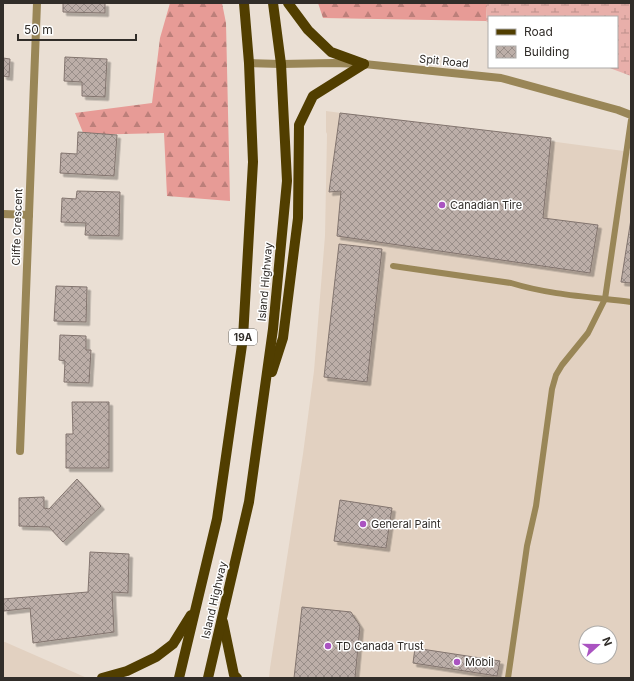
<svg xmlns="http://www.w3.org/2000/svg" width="634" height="681" viewBox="0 0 634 681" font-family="Inter,sans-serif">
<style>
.built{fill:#e2d1c1;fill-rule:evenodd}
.forest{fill:url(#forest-firs)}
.wetland{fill:url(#wetland-marsh)}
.building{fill:url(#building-cross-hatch);stroke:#82746e;filter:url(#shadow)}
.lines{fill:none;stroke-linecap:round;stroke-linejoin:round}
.lane{stroke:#998657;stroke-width:6}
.street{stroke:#998657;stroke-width:8}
.primary{stroke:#513e00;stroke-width:10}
.poi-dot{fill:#aa53c1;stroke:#fff;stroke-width:1.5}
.labels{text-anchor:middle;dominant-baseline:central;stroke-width:3;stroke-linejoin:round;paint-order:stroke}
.shield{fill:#fff;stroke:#6f6c69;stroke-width:1}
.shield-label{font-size:10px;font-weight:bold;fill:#312d29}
.street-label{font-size:11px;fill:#312d29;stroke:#fff}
.poi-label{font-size:11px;fill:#312d29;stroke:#fff;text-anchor:start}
</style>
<defs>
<pattern id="forest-firs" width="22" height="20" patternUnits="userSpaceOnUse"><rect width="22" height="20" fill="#e79b96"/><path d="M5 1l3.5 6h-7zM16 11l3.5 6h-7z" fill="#bc7f7a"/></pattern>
<pattern id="wetland-marsh" width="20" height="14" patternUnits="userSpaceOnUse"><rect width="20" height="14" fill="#e8afaa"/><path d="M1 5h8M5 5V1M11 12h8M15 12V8" fill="none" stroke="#bd8f8a"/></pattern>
<pattern id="building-cross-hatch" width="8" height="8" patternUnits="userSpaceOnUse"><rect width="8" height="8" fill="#bcaea8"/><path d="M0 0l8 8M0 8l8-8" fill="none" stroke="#998e89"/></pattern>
<filter id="shadow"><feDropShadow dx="3.5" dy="3.5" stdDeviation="0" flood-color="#0004"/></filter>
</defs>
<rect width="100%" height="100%" fill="#eadfd4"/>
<g class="built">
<path d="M326,111L631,152V678H269L270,668L303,454L314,371L325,236L327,134L326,132ZM586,633H610V657H586Z"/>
<polygon points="3,642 5,642 87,678 3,678"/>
</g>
<g class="forest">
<polygon points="170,3 222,3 226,23 230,201 167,196 164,133 84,135 75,113 152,103 160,38"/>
<polygon points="318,3 487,3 486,21 323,18"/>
</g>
<polygon class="wetland" points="487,3 631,3 631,76 607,67 617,67 617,17 489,17 489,23 486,21"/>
<g class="building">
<polygon points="63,3 105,3 105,13 63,12"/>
<polygon points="65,57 107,59 105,97 82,96 82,82 64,81"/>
<polygon points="3,58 10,59 9,77 3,76"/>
<polygon points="340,113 551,138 543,218 598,225 590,273 337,236 341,191 329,192"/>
<polygon points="78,132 117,135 114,176 60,173 61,153 77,154"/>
<polygon points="77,191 120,192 119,236 85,235 86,223 61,222 62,198 76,199"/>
<polygon points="631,219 631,283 621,282"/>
<polygon points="339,244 382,249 367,382 324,377"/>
<polygon points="56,286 87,287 86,322 54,321"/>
<polygon points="60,335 86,336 86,350 91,350 89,383 64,382 65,361 59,360"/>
<polygon points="72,402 109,402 109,468 66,468 66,434 73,434"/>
<polygon points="77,479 101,506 63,542 49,527 19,526 19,498 44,497 44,508 49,509"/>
<polygon points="340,500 392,508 386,548 334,541"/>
<polygon points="90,552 129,554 128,593 112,592 114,632 33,643 30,608 4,611 3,599 88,592"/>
<polygon points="302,607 351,612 360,626 355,678 294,678"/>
<polygon points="415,648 500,661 497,676 413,663"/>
</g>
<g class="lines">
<g class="lane">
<path d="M393,266L511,283C550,295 591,297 631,302"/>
<polyline points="508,678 523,574 527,546 536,506 552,389 556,375 562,365 588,333 605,299 631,120"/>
</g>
<g class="street">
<polyline points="249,63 281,64 333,63 364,64 501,78 618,110 631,115"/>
<polyline points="3,214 29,215"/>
<polyline points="20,451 37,3"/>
</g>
<g class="primary">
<polyline points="288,3 308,30 331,52 364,64"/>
<polyline points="272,372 283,338 298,218 299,125 313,96 364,64"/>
<polyline points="223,622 234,675 237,678"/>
<polyline points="102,678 127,671 156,657 173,644 191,615"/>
<polyline points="179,678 217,519 243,338 253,162 249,63 244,3"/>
<polyline points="208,678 249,502 273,329 287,181 281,64 273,3"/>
</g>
</g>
<g class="poi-dot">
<circle cx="442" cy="205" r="4"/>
<circle cx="363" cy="524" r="4"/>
<circle cx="328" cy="646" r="4"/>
<circle cx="457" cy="662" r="4"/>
</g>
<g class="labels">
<rect class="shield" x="229" y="329" width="28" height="16" rx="3"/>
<g class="shield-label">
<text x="243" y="337">19A</text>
</g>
<g class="street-label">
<text transform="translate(444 61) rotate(6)">Spit Road</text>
<text transform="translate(17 227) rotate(-88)">Cliffe Crescent</text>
<text transform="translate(265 282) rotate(-85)">Island Highway</text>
<text transform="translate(214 600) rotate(-77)">Island Highway</text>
</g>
<g class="poi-label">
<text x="450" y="205">Canadian Tire</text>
<text x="371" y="524">General Paint</text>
<text x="336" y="646">TD Canada Trust</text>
<text x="465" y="662">Mobil</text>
</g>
</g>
<rect width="634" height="681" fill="none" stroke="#312d29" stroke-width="8"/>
<rect x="488" y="16" width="130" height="52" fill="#ffffff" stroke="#adaba9"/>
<rect x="496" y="29" width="20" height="6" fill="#513e00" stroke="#adaba9"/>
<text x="524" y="36" font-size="12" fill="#312d29">Road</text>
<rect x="496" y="46" width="20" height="12" fill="url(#building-cross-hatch)" stroke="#adaba9"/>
<text x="524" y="56" font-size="12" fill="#312d29">Building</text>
<g transform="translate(598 645) rotate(69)"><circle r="19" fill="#ffffff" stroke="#adaba9"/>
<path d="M0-3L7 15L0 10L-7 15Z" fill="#aa53c1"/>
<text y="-6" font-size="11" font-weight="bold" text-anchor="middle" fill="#312d29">N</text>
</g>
<path d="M18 34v6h118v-6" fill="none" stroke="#312d29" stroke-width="2"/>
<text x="24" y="34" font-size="12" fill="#312d29" stroke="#ffffff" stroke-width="3" paint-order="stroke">50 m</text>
</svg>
